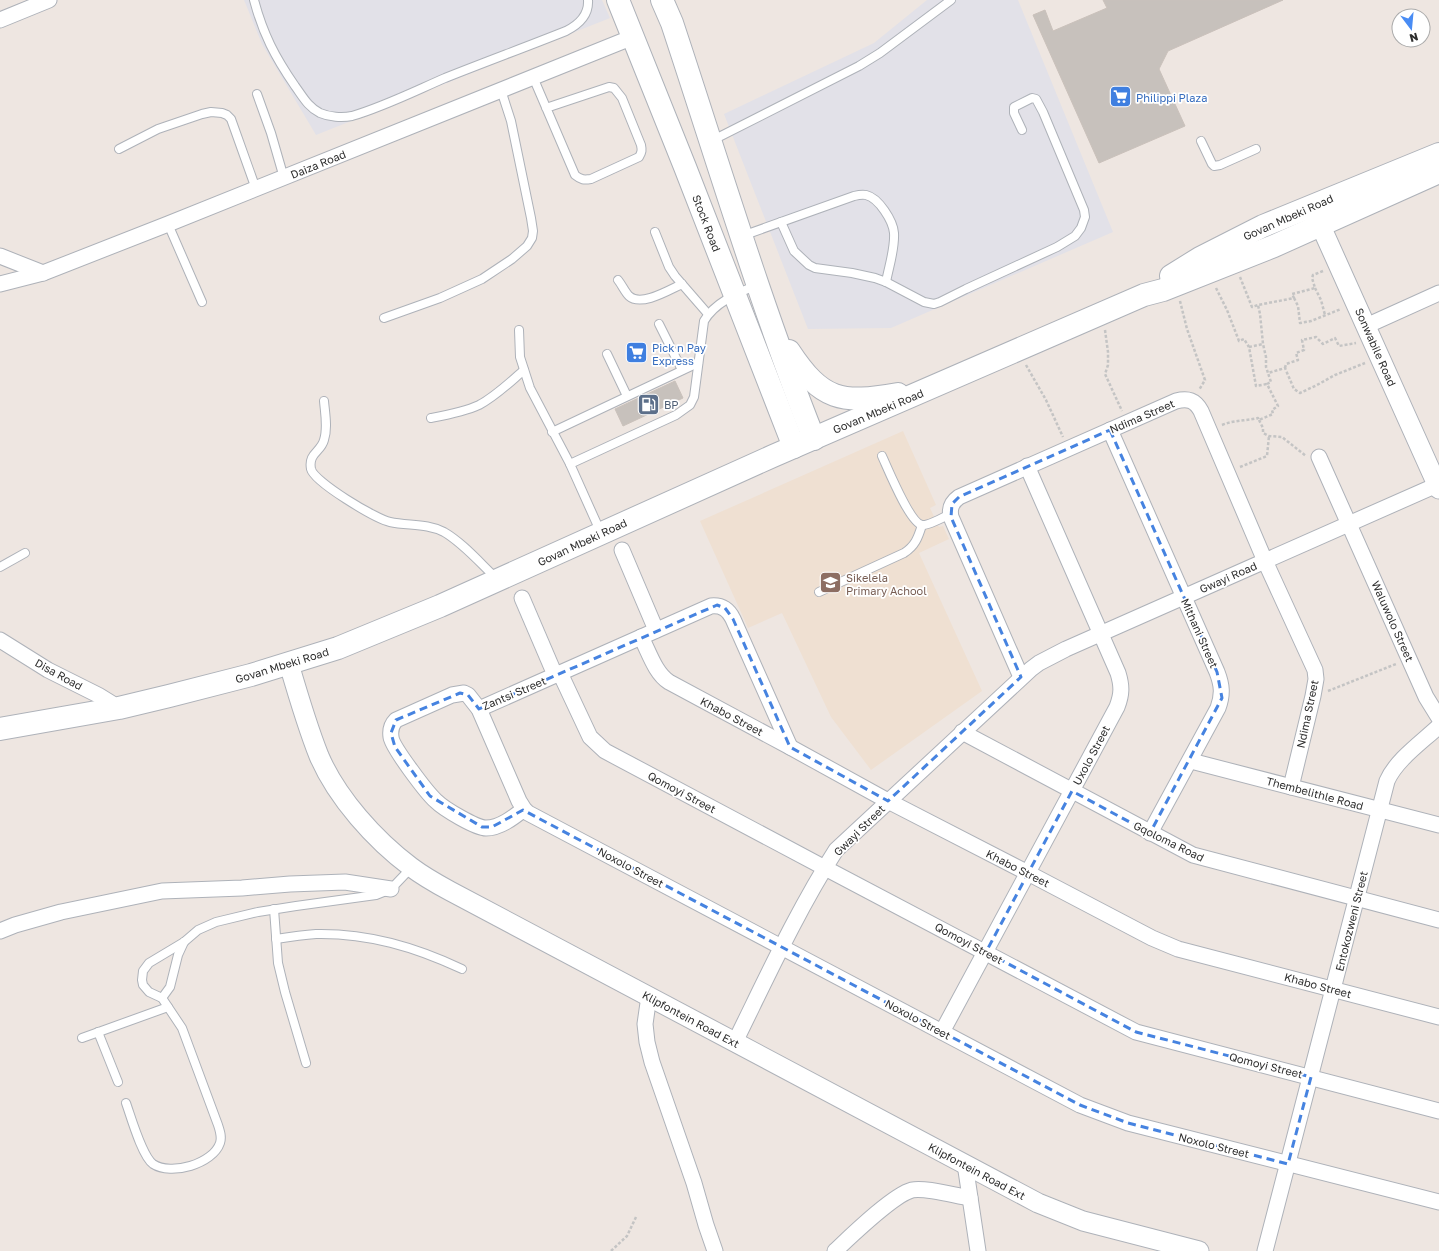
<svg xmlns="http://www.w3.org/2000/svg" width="1439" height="1251" viewBox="0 0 1439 1251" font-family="'Golos Text',sans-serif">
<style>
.industrial{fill:#e2e1e8}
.education{fill:#efe0d2}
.building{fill:#c7c1bc;stroke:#cac1bb}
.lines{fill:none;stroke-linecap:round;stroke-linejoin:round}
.service-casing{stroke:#aeb2b9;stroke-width:10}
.minor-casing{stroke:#aeb2b9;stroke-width:17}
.tertiary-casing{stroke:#aeb2b9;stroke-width:21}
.secondary-casing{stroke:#aeb2b9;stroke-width:24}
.path{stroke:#c4c4c4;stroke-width:2.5;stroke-dasharray:3 2;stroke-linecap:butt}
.service{stroke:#fff;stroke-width:8}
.minor{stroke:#fff;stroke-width:15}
.tertiary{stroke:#fff;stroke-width:19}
.secondary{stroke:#fff;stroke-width:22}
.marked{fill:none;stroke:#4683e0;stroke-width:3;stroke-dasharray:8 5;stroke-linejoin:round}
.labels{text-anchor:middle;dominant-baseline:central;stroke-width:3.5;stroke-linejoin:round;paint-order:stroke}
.shop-label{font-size:11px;fill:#366cbe;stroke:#fff;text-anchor:start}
.street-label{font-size:11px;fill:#2e2e2e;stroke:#fff}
.service-label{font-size:11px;fill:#4e5e75;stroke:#fff;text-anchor:start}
.education-label{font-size:11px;fill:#785e54;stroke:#fff;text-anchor:start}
</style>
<rect width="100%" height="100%" fill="#eee6e1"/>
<g class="industrial">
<polygon points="244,0 602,0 610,18 316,135 262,44"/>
<polygon points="927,0 1018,0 1113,232 891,328 808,329 724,114 874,43"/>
</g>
<polygon class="education" points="903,431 936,505 930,508 939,527 943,526 949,539 919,553 982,691 871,770 831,717 782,613 748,628 700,521"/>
<g class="building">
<polygon points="1103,0 1283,0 1168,51 1159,69 1185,126 1099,163 1033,15 1045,10 1053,31 1107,8"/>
<polygon points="675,381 683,398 623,426 615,409"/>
</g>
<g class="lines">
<defs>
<g id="service">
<path d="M254,0C263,34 275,57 295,86C303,97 308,107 320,113C329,117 342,118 352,116C383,107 415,91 445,78C485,62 526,47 566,31C578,25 589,15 588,0"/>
<path d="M533,77L575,175C581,180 584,180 591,179L639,157C642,152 642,150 641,145L622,98L614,88L609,87L546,108"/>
<polyline points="257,94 271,133 284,178"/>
<polyline points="711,141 859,66 880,53 951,0"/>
<polyline points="1201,141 1212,164 1214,166 1220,165 1256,149"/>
<polyline points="119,149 158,129 202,114 211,112 222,113 227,115 231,119 256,189"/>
<polyline points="781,222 794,251 809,265 815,268 852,273 875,278 886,282 924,302 934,304 940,302 966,289 1057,247 1075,236 1081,228 1085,217 1084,210 1043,112 1036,99 1032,98 1014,107 1014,113 1022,130"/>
<polyline points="168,224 202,302"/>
<polyline points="655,232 669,267 675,276 708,314"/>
<path d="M742,236L854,196C858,195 862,194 866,195C879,198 893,221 894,233C895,249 889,266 886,282"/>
<path d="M618,280C622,285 625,292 629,296C641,307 669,290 682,284"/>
<polyline points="384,318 440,298 482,279 512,259 527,246 532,238 533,231 531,218 511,121 501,90"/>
<polyline points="659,324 682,370"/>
<polyline points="519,330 520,357 530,388 570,464"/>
<polyline points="607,354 627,396"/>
<path d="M324,401C325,413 328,428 324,440C321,452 308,453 311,469C314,482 376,519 390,522C408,526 427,523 444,532C463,543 480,563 496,578"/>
<path d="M431,418C447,415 464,412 479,405C496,396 510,382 524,370"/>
<polyline points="552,432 698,363"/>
<path d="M882,456C888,469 910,523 922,525C928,526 944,517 950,514"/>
<path d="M601,533L570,464L676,415L690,405L694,397L704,321C715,302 738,293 757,285"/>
<polyline points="0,567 25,553"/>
<path d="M819,592L904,553C915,546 918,538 922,525"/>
<polyline points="274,909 278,963 285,992 306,1063"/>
<path d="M276,939C289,937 303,935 316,934C368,933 415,947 462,969"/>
<polyline points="162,998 170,987 178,955 184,942"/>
<polyline points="98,1032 118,1082"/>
<polyline points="82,1038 168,1007"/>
<path d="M126,1103C131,1117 142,1156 153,1164C171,1176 213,1164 220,1143C222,1137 220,1131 218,1125L182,1028L162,998L149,992L143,985L142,980L143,971L149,963L184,942L198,930L216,922L258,912L296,906L376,895L391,889L411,868"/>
</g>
<g id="minor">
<polyline points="0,20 49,0"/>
<polyline points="0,256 43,273"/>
<polyline points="0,284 43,273 168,224 633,37"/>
<polyline points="1366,326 1439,293"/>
<path d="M1110,430L1217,672C1222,685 1223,694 1218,708L1150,833"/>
<polyline points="1319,457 1426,697 1439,718"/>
<polyline points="622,550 656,630"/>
<polyline points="522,598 555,675"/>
<path d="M641,637C649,652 655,673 669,682L790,747L888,801L1028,873L1152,938L1178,949L1439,1017"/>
<polyline points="0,640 48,670 98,695 119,708"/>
<polyline points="560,673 590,737 605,751 825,868 1136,1032 1439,1111"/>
<path d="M1021,677L951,517C949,508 952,502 959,497L1176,401C1188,398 1195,400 1201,411L1265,561L1315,670L1316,679L1313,696L1291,787"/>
<path d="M479,709L711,606C722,605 728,609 733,619L790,747"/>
<polyline points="962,732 1193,855 1439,920"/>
<polyline points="1191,761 1439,825"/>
<path d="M524,809C514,817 500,828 486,828C476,828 444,809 436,801C427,793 392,747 391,737C390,730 392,724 396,720L452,695L464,693L468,695L479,709L519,801L524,809L528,813L1080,1105L1128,1123L1439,1202"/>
<polyline points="0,931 15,925 61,912 162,891 242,888 290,884 345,882 391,889"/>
<polyline points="649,996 645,1024 647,1042 652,1062 694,1183 706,1225 715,1251"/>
<path d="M942,1032L1117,707C1122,694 1122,686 1118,673L1027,466"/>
<path d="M735,1042C767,977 797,911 836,850L1031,669L1039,663L1066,649L1439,484"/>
<polyline points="965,1164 978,1251"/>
<path d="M835,1251C851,1236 893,1195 912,1190C925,1187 956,1196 970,1198"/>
<path d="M1265,1251L1387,781C1396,760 1422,742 1439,726"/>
</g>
<g id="tertiary">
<polyline points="1315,213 1439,489"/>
<path d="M289,664C298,695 307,726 319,756C337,798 375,840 411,867C423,876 437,884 450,891L1038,1203L1083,1221L1199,1251"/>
</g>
<g id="secondary">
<polyline points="618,0 685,167 794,447"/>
<path d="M662,0L672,23C718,162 760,303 814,439"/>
<polyline points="1171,276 1200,258 1263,226 1439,154"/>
<path d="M789,351C822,401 841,404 898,394"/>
<polyline points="0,729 119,708 169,696 251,675 338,648 440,606 773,456 1144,295 1163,290 1274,246 1439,172"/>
</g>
</defs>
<use href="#service" class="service-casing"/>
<use href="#minor" class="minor-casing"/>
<use href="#tertiary" class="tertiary-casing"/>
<use href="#secondary" class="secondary-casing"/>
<g class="path">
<polyline points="1323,271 1313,275 1312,278 1315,288 1292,294 1294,298 1258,305 1260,314 1263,344 1266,357 1266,367 1268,373 1285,368 1294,389 1300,393 1317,385 1335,375 1365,363"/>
<polyline points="1240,277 1252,307 1258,305"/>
<polyline points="1216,288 1227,310 1239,341 1244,339 1249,347 1256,386 1267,384"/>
<polyline points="1315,288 1321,300 1325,315"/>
<polyline points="1294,298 1298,306 1300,323 1311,321 1341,309"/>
<polyline points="1180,301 1187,329 1205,380 1199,390"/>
<polyline points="1105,330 1108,352 1108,365 1105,374 1122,411"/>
<polyline points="1249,347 1263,344"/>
<polyline points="1026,365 1046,400 1063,437"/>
<polyline points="1285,368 1286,364 1298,360 1296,353 1304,350 1302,340 1316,337 1323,344 1335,338 1339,346 1356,343"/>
<polyline points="1259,420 1263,428 1263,433 1269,436 1282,437 1306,456"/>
<path d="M1222,425C1234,420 1246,421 1258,418L1259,420L1273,414L1272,410L1278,406L1267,384L1271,382L1268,373"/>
<polyline points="1240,467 1267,456 1269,436"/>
<polyline points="1328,691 1396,664"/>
<polyline points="611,1251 627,1236 636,1217"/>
</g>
<use href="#service" class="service"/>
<use href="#minor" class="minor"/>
<use href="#tertiary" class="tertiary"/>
<use href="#secondary" class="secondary"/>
</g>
<path class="marked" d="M1110,430L1217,672L1222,698L1150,833L1072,791L986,952L1136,1032L1311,1077L1288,1164L1128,1123L1080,1105L523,810L492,827H482L430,796L395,747L391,733L396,720L460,693L468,695L479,709L717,605L725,608L733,619L790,747L888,801L1021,677L951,517L952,504L959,497Z"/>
<defs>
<symbol id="supermarket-square" viewBox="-11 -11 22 22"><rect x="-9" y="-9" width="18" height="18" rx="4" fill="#3f7fe0" stroke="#fff"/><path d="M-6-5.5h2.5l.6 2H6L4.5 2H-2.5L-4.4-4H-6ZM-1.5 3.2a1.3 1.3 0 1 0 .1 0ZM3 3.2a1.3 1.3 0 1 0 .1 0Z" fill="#fff"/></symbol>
<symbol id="fuel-square" viewBox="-11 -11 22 22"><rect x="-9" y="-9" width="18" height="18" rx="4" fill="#5c6f8a" stroke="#fff"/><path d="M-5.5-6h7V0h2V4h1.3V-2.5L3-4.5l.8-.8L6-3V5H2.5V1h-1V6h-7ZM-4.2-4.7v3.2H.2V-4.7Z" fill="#fff"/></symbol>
<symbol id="school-square" viewBox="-11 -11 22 22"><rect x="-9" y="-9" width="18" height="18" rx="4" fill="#8d6e63" stroke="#fff"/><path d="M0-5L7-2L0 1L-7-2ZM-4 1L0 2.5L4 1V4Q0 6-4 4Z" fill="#fff"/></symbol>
</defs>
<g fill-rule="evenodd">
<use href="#supermarket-square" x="1108" y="84" width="25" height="25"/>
<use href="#supermarket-square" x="624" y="340" width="25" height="25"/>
<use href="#fuel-square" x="636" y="392" width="25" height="25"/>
<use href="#school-square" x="818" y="570" width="25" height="25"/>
</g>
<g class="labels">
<g class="shop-label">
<text x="1136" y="97">Philippi Plaza</text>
<text x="652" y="347">Pick n Pay<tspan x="652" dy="13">Express</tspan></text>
</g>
<g class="street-label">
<text transform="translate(318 164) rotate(-22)">Daiza Road</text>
<text transform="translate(1288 217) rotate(-24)">Govan Mbeki Road</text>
<text transform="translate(707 223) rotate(69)">Stock Road</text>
<text transform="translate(1376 347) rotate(66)">Sonwabile Road</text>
<text transform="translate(878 411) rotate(-23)">Govan Mbeki Road</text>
<text transform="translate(1142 416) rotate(-23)">Ndima Street</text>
<text transform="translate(582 542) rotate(-25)">Govan Mbeki Road</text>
<text transform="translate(1228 577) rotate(-24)">Gwayi Road</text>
<text transform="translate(1393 621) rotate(66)">Waluwolo Street</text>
<text transform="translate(1200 633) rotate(66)">Mithani Street</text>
<text transform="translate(282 665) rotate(-17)">Govan Mbeki Road</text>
<text transform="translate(59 674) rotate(29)">Disa Road</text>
<text transform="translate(514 693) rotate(-23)">Zantsi Street</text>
<text transform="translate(1307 714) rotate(-78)">Ndima Street</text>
<text transform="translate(732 716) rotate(28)">Khabo Street</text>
<text transform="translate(1091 755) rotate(-62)">Uxolo Street</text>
<text transform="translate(682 792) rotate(28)">Qomoyi Street</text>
<text transform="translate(1315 793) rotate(15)">Thembelithle Road</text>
<text transform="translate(859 830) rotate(-45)">Gwayi Street</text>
<text transform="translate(1169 841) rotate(26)">Gqoloma Road</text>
<text transform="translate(631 867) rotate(28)">Noxolo Street</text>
<text transform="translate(1018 868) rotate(27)">Khabo Street</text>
<text transform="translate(1351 921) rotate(-76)">Entokozweni Street</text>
<text transform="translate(969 943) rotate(28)">Qomoyi Street</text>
<text transform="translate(1318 985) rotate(15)">Khabo Street</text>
<text transform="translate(691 1019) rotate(28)">Klipfontein Road Ext</text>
<text transform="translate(918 1019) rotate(28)">Noxolo Street</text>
<text transform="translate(1266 1065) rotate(14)">Qomoyi Street</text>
<text transform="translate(1214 1145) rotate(14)">Noxolo Street</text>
<text transform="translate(977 1171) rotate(28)">Klipfontein Road Ext</text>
</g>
<g class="service-label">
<text x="664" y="404">BP</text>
</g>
<g class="education-label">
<text x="846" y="577">Sikelela<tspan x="846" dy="13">Primary Achool</tspan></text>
</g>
</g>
<g transform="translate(1411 28) rotate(164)"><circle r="19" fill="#ffffff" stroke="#ababab"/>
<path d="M0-3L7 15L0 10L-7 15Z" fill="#498cf4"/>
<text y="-6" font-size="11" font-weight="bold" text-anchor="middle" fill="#2e2e2e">N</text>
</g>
</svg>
